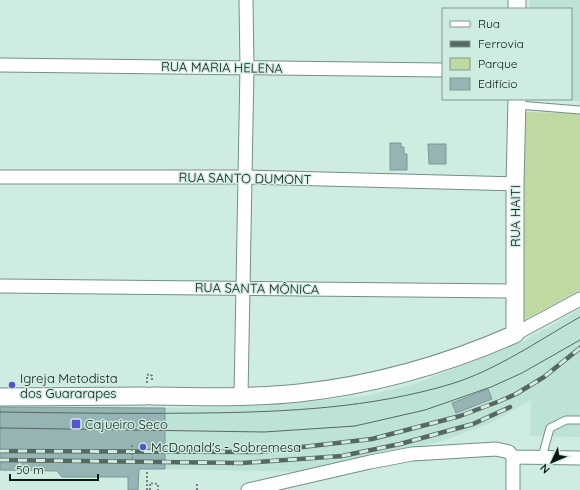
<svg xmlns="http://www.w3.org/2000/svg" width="580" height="490" viewBox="0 0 580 490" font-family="Quicksand,sans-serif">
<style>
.built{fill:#bde3d5}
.green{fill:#bfdaa1}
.building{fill:#95b4b3;stroke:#7a9897}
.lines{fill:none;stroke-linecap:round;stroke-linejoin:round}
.service-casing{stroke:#748f85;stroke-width:9}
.minor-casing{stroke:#748f85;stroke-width:15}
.tertiary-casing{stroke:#748f85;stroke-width:19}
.path{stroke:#70837c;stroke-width:2;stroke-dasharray:2 2;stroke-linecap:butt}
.service{stroke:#fff;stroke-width:7}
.minor{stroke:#fff;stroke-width:13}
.tertiary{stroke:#fff;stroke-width:17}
.tram{stroke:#576862;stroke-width:1}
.rail-casing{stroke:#576862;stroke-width:4.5}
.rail{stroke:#cfece1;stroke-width:3;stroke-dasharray:9;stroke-linecap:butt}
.path-bridge{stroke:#70837c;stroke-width:2;stroke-dasharray:2 2;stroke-linecap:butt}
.poi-dot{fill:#5556cd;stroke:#cfece1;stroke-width:1.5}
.labels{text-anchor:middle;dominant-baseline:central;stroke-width:3;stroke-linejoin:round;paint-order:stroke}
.street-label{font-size:13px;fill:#0d1714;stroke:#cfece1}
.poi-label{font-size:13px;fill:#0d1714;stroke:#cfece1;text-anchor:start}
</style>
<rect width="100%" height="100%" fill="#cfece1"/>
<g class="built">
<polygon points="529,0 580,0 580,101 546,99 571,99 571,9 530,9"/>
<polygon points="580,309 580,437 530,436 531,400 493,422 443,441 357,458 306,472 165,469 165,408 273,405 365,396 414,384 522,342"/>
</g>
<polygon class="green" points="521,112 580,113 580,290 524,320"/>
<g class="building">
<polygon points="390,143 401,143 401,147 404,147 404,154 407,154 407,170 390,170"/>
<polygon points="428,144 446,144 446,164 429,164"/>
<polygon points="488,389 492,399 456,413 452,403"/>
<polygon points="0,407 165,408 165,469 139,469 138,490 128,490 128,477 62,477 57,471 0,470"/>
</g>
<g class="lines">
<defs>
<g id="service">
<polyline points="518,105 580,110"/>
<polyline points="542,457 550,428 566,420 580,420"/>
</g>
<g id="minor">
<polyline points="0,65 443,70"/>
<polyline points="0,177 244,177 515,184"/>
<polyline points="0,286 514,291"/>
<polyline points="515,334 580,299"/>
<polyline points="241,396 247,67 246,0"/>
<polyline points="513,457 513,490"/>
<polyline points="248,490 370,462 412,454 496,449 509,452 513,457 580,458"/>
</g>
<g id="tertiary">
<polyline points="517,9 517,0"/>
<path d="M152,396C200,397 251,398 299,393C373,385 447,364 515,334V184L517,99"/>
<polyline points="0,397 146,396"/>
</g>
</defs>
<use href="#service" class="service-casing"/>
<use href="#minor" class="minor-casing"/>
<use href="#tertiary" class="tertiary-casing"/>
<g class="path">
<polyline points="147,383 147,375 150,374 152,376 152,382"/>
<polyline points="147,490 147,472"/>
<polyline points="150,490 150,483 158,484 158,490"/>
<polyline points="197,490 197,482"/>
</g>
<use href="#service" class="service"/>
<use href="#minor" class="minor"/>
<use href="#tertiary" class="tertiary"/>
<g class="tram">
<path d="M0,412C68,413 135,414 203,413C287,412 371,408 451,384C497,370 539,340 580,317"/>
<polyline points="0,428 264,432 355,426 425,410 491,387 522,373 580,340"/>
</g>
<defs>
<g id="rail">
<polyline points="0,451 259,452 372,439 460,416 500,401 516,394 544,377 580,348"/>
<polyline points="0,460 242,463 342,456 400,444 473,424 510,407"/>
</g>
</defs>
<use href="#rail" class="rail-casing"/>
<use href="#rail" class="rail"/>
<polyline class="path-bridge" points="132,445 132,458"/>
</g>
<g class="poi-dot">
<circle cx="12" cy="385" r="4"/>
<rect x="71" y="419" width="10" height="10" rx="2"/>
<circle cx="143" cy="447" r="4"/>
</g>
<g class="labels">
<g class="street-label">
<text transform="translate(222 67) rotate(1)">RUA MARIA HELENA</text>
<text transform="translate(245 178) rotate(1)">RUA SANTO DUMONT</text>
<text transform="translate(515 216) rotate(-90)">RUA HAITI</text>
<text transform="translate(257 288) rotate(1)">RUA SANTA MÔNICA</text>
</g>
<g class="poi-label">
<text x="20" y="378">Igreja Metodista<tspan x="20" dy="15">dos Guararapes</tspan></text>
<text x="85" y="424">Cajueiro Seco</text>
<text x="151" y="447">McDonald's - Sobremesa</text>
</g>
</g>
<rect x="442" y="8" width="130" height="92" fill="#cfece1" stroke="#81978f"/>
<rect x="450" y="21" width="20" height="6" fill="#ffffff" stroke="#81978f"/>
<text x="478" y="28" font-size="12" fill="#0d1714">Rua</text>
<rect x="450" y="41" width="20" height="6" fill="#576862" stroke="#81978f"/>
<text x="478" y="48" font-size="12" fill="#0d1714">Ferrovia</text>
<rect x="450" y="58" width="20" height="12" fill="#bfdaa1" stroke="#81978f"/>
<text x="478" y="68" font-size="12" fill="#0d1714">Parque</text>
<rect x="450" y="78" width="20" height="12" fill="#95b4b3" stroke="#81978f"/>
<text x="478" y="88" font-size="12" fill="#0d1714">Edifício</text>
<g transform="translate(552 462) rotate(226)" stroke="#cfece1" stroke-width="3" paint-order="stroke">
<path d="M0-3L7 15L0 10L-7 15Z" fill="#0d1714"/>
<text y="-6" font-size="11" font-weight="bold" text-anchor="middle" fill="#0d1714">N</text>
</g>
<path d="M10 474v6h88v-6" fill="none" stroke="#0d1714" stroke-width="2"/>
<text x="16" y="474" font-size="12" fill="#0d1714" stroke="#cfece1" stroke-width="3" paint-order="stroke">50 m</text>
</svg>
